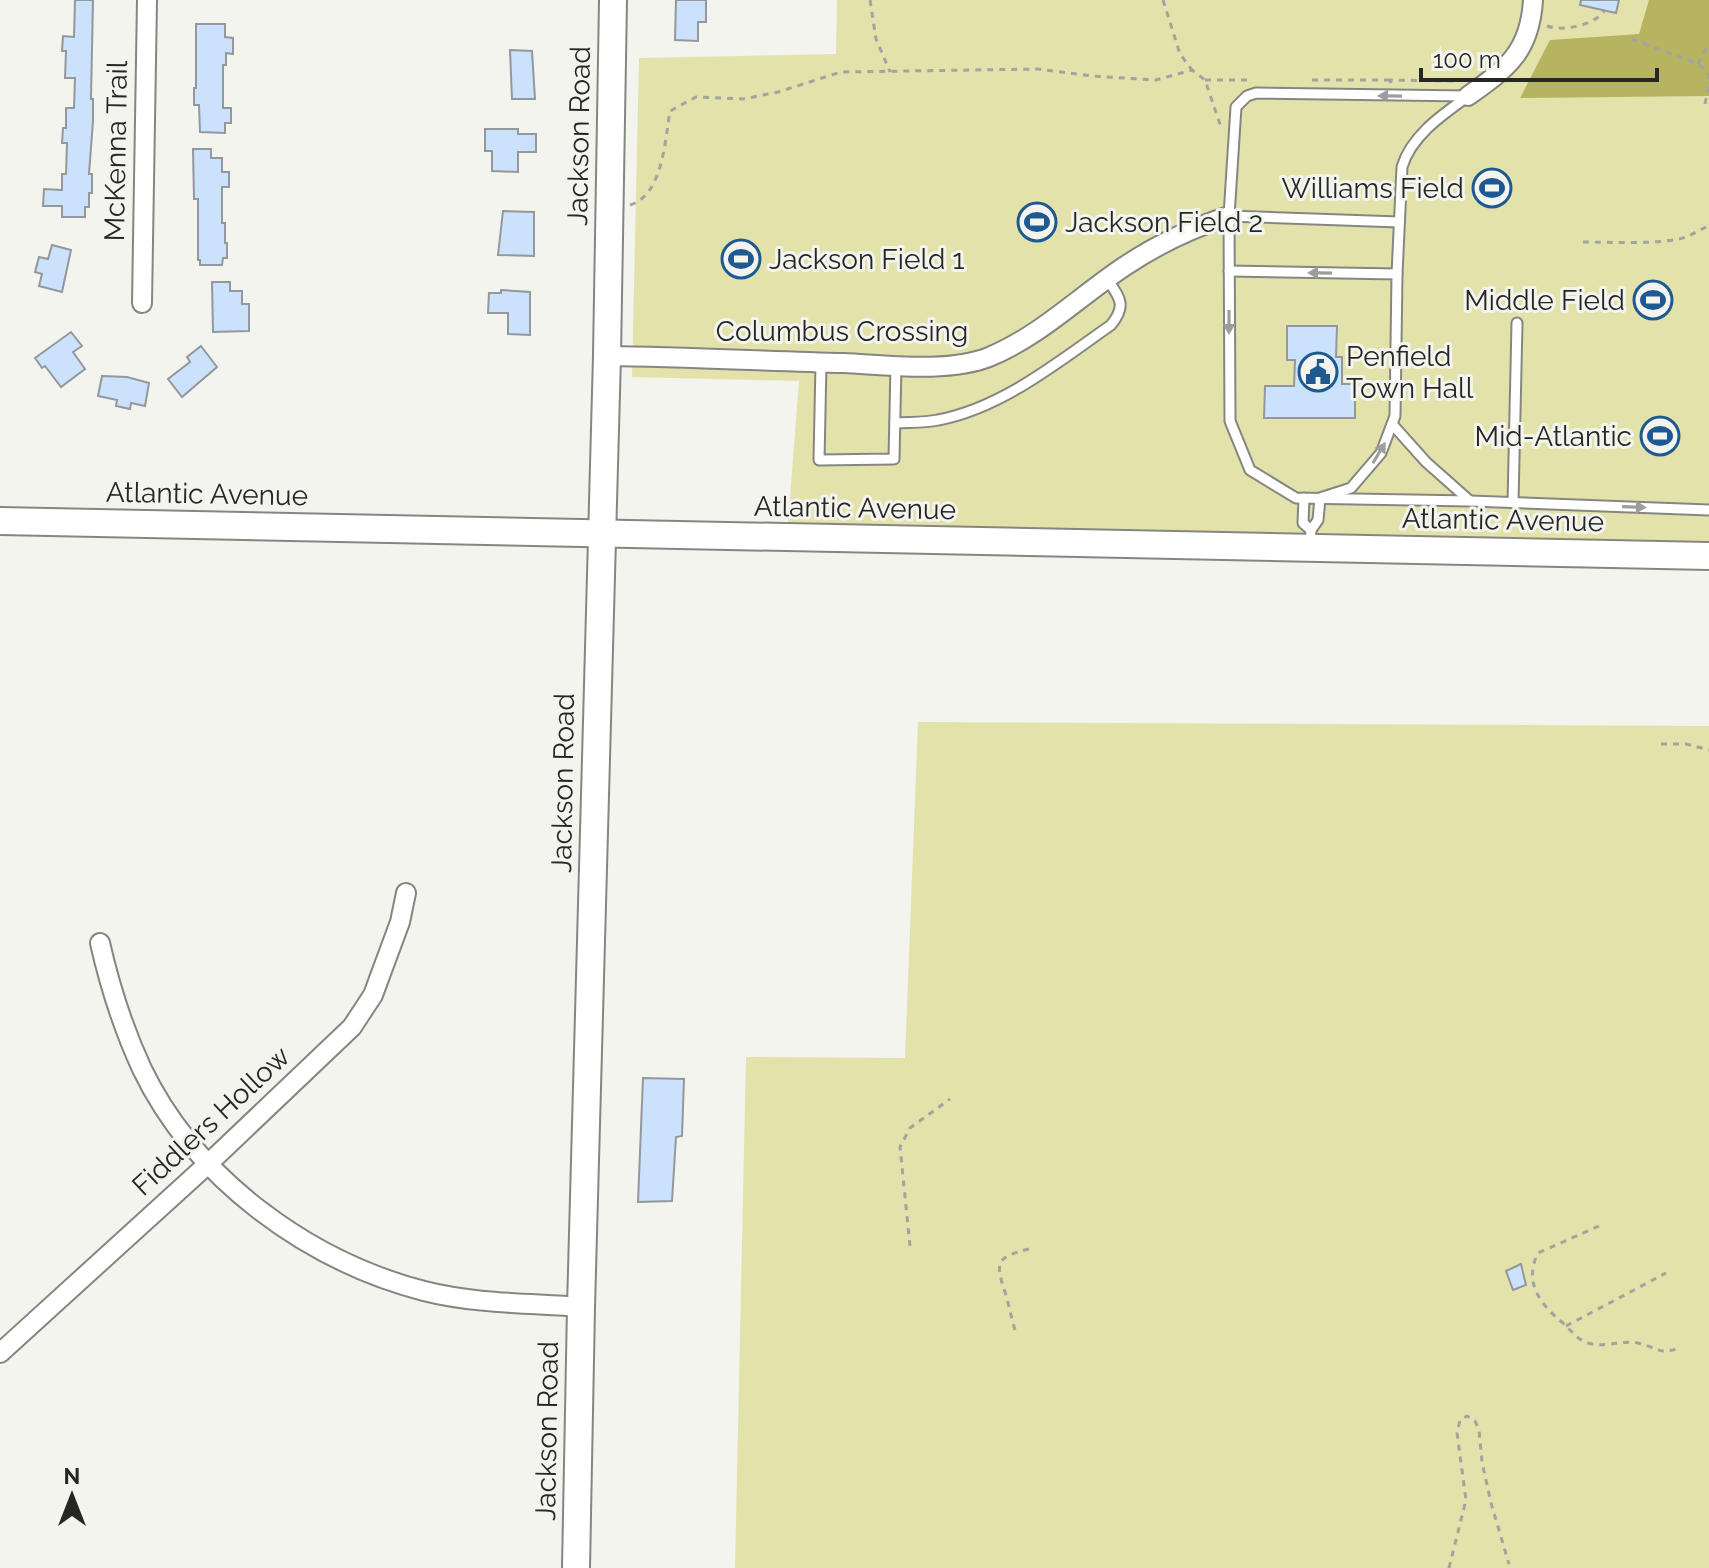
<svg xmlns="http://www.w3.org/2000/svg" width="1709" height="1568" viewBox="0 0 1709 1568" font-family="Raleway,sans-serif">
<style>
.green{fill:#e3e2ab}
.forest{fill:#b6b461}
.building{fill:#cae2fb;stroke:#94979b;stroke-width:2}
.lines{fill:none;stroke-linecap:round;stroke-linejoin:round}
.lane-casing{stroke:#868681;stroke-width:13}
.street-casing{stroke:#868681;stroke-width:22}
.secondary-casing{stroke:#868681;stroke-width:30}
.path{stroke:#a3a39f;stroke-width:3;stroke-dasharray:6 6;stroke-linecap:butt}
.lane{stroke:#fff;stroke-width:9}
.street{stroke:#fff;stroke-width:18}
.secondary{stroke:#fff;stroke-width:26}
.oneway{fill:#9d9d9c}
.labels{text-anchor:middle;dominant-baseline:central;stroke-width:6;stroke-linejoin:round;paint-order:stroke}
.street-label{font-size:28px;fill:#262624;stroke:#f4f4ef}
.poi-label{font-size:28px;fill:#262624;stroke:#f4f4ef;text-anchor:end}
</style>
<rect width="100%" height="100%" fill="#f4f4ef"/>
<g class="green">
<polygon points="837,0 1709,0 1709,547 788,524 799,381 632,377 639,58 836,54"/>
<polygon points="918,722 1709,726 1709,1568 735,1568 746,1057 905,1058"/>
</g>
<polygon class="forest" points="1649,0 1709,0 1709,96 1520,98 1550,40 1639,34"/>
<g class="building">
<polygon points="75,0 93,0 91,99 93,99 93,121 89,174 92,174 92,193 89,193 89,207 85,207 85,217 62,217 62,206 43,206 44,189 62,190 62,174 66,174 67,143 62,143 63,128 66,128 66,108 74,108 75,78 65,78 66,51 62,51 63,36 74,37"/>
<polygon points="676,0 706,0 706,22 698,22 698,41 675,40"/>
<polygon points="1581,0 1619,0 1616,13 1580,5"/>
<polygon points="196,24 225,24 225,37 233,38 233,54 226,53 226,65 223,65 223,108 231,108 231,123 225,123 225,133 200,132 199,105 194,105 194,88 196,88"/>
<polygon points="510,50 532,51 535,99 512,99"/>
<polygon points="485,129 518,129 518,134 536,134 536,152 518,152 518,172 492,171 492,151 485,151"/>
<polygon points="193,149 211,149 211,158 222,158 222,172 229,172 229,187 222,187 222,223 225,223 225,243 227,243 227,258 223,258 222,265 200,265 200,260 198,260 198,199 194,199"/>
<polygon points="503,211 534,212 534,256 498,255"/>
<polygon points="52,245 71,250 62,292 39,286 42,274 35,272 39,257 48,259"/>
<polygon points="212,282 230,282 230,291 242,291 242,304 249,304 249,331 213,332"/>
<polygon points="501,290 530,292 530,335 508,334 508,313 488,313 489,293 501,293"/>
<polygon points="1287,326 1337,326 1336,357 1342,357 1342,384 1355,384 1355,418 1264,418 1265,386 1294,386 1295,360 1287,360"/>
<polygon points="71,332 82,346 73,352 85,369 61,387 45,366 42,368 35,358"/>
<polygon points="201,346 217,367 182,397 168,379 190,362 187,357"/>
<polygon points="102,376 127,377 149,383 145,406 131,403 130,409 116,406 117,400 98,396"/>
<polygon points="643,1078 684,1079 682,1136 676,1137 672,1201 638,1202"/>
<polygon points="1521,1264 1526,1285 1513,1290 1506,1271"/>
</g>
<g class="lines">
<defs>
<g id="lane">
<polyline points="1468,96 1256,93 1247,96 1236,107 1229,216 1230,421 1250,470 1296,498 1470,501 1709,510"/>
<polyline points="1229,216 1399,222"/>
<polyline points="1229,271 1397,274 1395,416 1381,453 1351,488 1320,498 1318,520 1311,530 1310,544"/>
<path d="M1397,274L1402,167C1411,136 1442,115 1467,97"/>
<polyline points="821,363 819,460 894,459 896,365"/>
<path d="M895,423C909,422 924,423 938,420C1002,408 1058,362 1111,325C1127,305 1120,298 1107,279"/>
<polyline points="1392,424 1426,462 1470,501"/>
<polyline points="1304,498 1303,523 1311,530"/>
<polyline points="1513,503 1517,323"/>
</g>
<g id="street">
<path d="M1468,96C1508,68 1530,51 1533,0"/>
<polyline points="142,303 147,0"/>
<path d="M607,356C686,357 765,361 844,363C887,365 949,373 989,357C1040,336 1080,296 1125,266C1158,244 1192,228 1229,216"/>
<path d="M100,943C110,987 123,1028 142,1069C195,1179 308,1261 424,1291C475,1304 529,1303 581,1307"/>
<polyline points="0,1353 209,1163 352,1027 373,995 400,922 406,893"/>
</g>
<g id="secondary">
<polyline points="0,521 1709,556"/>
<polyline points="576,1568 581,1307 607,356 613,0"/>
</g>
</defs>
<use href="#lane" class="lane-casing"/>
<use href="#street" class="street-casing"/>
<use href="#secondary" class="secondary-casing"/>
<g class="path">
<polyline points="870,0 876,39 890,72"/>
<polyline points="1163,0 1180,54 1192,70"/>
<path d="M1547,26C1563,32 1595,25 1604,11"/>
<polyline points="1632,39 1698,64 1707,72 1709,78"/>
<polyline points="1698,64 1709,44"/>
<polyline points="1205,80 1253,80"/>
<polyline points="1312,80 1389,80"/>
<polyline points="1391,83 1390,80 1459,81"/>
<polyline points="1705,104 1709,86"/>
<path d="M630,205C663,195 665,140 670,111L696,97L743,99L778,92L841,72L1038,69L1092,76L1156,80L1192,70L1205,80L1222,130"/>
<path d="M1583,242C1610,242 1663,245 1686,237C1694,234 1700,229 1709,226"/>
<polyline points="1661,744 1686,744 1709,750"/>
<path d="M1599,1226L1538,1253C1523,1283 1541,1305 1563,1323C1572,1331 1576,1339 1588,1343C1603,1348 1622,1340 1638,1343C1658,1348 1658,1355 1680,1348"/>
<polyline points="910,1246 900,1147 910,1128 950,1099"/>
<polyline points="1566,1326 1666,1273"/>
<path d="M1015,1330C1011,1317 1009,1305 1005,1292C995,1262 996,1257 1029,1249"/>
<polyline points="1449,1568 1466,1500 1457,1433 1460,1420 1467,1416 1475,1421 1479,1430 1482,1462 1491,1503 1509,1564"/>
</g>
<use href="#lane" class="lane"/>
<use href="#street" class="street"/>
<use href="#secondary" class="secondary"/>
</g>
<defs><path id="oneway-solid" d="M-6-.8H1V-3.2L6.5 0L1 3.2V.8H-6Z" transform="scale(2)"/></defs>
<g class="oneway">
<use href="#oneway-solid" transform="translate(1390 96) rotate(-179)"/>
<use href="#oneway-solid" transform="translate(1320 273) rotate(-179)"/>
<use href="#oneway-solid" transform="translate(1229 322) rotate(90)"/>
<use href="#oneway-solid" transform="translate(1379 453) rotate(-59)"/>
<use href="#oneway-solid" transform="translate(1634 507) rotate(2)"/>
</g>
<defs>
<symbol id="stadium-ring" viewBox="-11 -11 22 22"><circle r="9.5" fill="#f4f4ef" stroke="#1e5a91" stroke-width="1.5"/><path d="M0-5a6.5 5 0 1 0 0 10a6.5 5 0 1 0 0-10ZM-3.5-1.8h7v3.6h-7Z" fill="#1e5a91"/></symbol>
<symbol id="civic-ring" viewBox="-11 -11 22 22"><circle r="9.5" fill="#f4f4ef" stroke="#1e5a91" stroke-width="1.5"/><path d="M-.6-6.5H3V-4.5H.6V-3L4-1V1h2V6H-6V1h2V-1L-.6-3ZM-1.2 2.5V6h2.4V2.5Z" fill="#1e5a91"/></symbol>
</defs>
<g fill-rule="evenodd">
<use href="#stadium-ring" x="1470" y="166" width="44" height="44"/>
<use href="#stadium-ring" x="1015" y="200" width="44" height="44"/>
<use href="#stadium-ring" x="719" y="237" width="44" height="44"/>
<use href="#stadium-ring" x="1631" y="278" width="44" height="44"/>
<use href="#civic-ring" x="1296" y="350" width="44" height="44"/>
<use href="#stadium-ring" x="1638" y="414" width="44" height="44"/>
</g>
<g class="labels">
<g class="street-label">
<text transform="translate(579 136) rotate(-89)">Jackson Road</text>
<text transform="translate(116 151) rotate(-89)">McKenna Trail</text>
<text x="842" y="331">Columbus Crossing</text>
<text transform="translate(207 494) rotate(1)">Atlantic Avenue</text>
<text transform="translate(855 508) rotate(1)">Atlantic Avenue</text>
<text transform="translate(1503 520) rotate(1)">Atlantic Avenue</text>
<text transform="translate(563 783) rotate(-89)">Jackson Road</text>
<text transform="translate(211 1121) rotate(-43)">Fiddlers Hollow</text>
<text transform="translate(547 1431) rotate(-89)">Jackson Road</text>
</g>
<g class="poi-label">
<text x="1464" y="188">Williams Field</text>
<text x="1065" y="222" text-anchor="start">Jackson Field 2</text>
<text x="769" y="259" text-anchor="start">Jackson Field 1</text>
<text x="1625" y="300">Middle Field</text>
<text x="1346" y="356" text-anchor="start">Penfield<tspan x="1346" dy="32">Town Hall</tspan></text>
<text x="1632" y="436">Mid-Atlantic</text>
</g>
</g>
<g transform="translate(72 1496)" stroke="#f4f4ef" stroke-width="6" paint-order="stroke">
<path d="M0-6L14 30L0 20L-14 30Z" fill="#262624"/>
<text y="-12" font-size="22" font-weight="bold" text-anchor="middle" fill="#262624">N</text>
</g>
<path d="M1421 68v12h236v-12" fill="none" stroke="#262624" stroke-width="4"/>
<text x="1433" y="68" font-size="24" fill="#262624" stroke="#f4f4ef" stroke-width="6" paint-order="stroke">100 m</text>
</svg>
